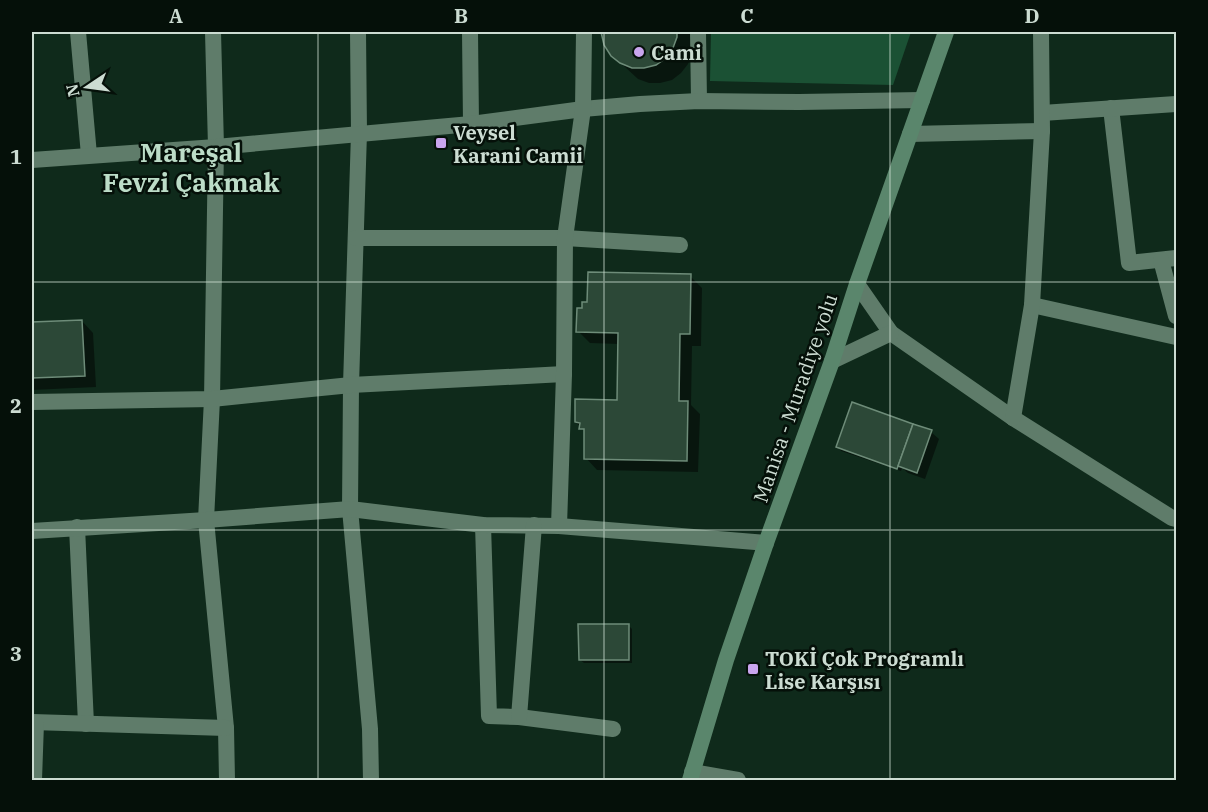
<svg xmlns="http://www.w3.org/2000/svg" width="1208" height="812" viewBox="0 0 1208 812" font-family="'IBM Plex Serif',serif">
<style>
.green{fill:#1b5134}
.shadow{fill:#0007}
.building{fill:#2c4837;stroke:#6e8c79;stroke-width:1.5}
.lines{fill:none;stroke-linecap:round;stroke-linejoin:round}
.minor{stroke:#5f7c6a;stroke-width:16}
.secondary{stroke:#5a866c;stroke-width:16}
.grid{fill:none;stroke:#ccdcd2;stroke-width:1.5;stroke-opacity:0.55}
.poi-dot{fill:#c9a5ee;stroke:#051009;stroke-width:2}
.labels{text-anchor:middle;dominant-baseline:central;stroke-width:5;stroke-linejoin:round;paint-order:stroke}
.poi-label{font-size:20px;font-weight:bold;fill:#ccdcd2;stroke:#051009;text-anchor:start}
.street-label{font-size:20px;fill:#ccdcd2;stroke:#051009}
.district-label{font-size:26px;font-weight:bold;fill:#bcdcc7;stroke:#051009}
.neatline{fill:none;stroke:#ccdcd2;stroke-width:2}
.grid-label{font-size:20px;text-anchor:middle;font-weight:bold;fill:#ccdcd2}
</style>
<rect width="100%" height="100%" fill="#0f2a1b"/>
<polygon class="green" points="711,32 911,32 893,85 710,81"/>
<g class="shadow">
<polygon points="603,32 690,32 692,41 692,53 688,64 681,73 672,80 660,83 649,83 638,79 612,55 605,44"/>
<polygon points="690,276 702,288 701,346 692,346 691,405 700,414 698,472 597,470 586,458 586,433 576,422 618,401 619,344 590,343 578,331"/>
<polygon points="82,321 93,333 96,387 32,390 32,324"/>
<polygon points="931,432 939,439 925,479 908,473 902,468 901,471 841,451 838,447"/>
<polygon points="628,625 632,629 632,663 584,663 580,660"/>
</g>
<g class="building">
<polygon points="601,32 677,32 677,37 673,48 666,58 656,65 644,68 632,68 620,63 611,56 604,45"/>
<polygon points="588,272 691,274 690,334 680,334 679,401 688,401 687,461 584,459 584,429 579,429 580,423 575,422 575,399 617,400 618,333 576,332 577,308 582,308 582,302 587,302"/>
<polygon points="82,320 85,376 32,378 32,322"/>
<polygon points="852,402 913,424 897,469 836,447"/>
<polygon points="913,424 932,430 917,473 898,466"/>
<polygon points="578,624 629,624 629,660 579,660"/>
</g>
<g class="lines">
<g class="minor">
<polyline points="78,32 89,155"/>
<polyline points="213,32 216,147 212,399 206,520 226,728 227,780"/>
<polyline points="358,32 359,133 351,385 350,509 370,729 371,780"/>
<polyline points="470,32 471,124"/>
<polyline points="698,32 699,101"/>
<polyline points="1111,108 1129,263 1176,258"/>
<polyline points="1042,113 1176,104"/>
<polyline points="910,134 1042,131"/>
<polyline points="32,160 216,147 471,124 583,109 640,104 699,101 799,102 922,100"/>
<polyline points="356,238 565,238 680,245"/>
<polyline points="1161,260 1176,316"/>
<polyline points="857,284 891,333 1013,418 1172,518 1176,519"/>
<polyline points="1032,305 1176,337"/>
<polyline points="832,361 891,333"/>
<polyline points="32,402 212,399 351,385 564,374"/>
<polyline points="1013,418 1032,305 1042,131 1041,32"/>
<polyline points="483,525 489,716 519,717 613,729"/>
<polyline points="559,526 564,374 565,238 583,109 584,32"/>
<polyline points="77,527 86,724"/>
<polyline points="32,531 206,520 350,509 483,525 559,526 766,543"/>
<polyline points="519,717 534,525"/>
<polyline points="32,722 226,728"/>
<polyline points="692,772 738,780"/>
<polyline points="34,780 36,723"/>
</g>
<polyline class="secondary" points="690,780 726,660 766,543 832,361 857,284 946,32"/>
</g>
<path class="grid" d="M318,32V780M604,32V780M890,32V780M32,282H1176M32,530H1176"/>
<g class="poi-dot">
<circle cx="639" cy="52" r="6"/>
<rect x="435" y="137" width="12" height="12" rx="3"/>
<rect x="747" y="663" width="12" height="12" rx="3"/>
</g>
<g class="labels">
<g class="poi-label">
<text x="651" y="52">Cami</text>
<text x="453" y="132">Veysel<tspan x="453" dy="23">Karani Camii</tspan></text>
<text x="765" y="658">TOKİ Çok Programlı<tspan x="765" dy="23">Lise Karşısı</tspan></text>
</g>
<g class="street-label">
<text transform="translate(795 398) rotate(-71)">Manisa - Muradiye yolu</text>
</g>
<g class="district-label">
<text x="191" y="152">Mareşal<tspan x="191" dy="30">Fevzi Çakmak</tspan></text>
</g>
</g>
<rect width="1208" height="812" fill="none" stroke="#051009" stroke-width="66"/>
<g transform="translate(87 87) rotate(257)" stroke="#051009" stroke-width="4.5" paint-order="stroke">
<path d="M0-4.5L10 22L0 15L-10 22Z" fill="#ccdcd2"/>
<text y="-9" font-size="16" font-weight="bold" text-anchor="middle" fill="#ccdcd2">N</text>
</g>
<rect x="33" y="33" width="1142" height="746" class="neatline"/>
<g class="grid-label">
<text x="176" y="23">A</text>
<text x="461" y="23">B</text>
<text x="747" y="23">C</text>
<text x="1032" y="23">D</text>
<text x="16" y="164">1</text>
<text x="16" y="413">2</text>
<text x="16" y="661">3</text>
</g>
</svg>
